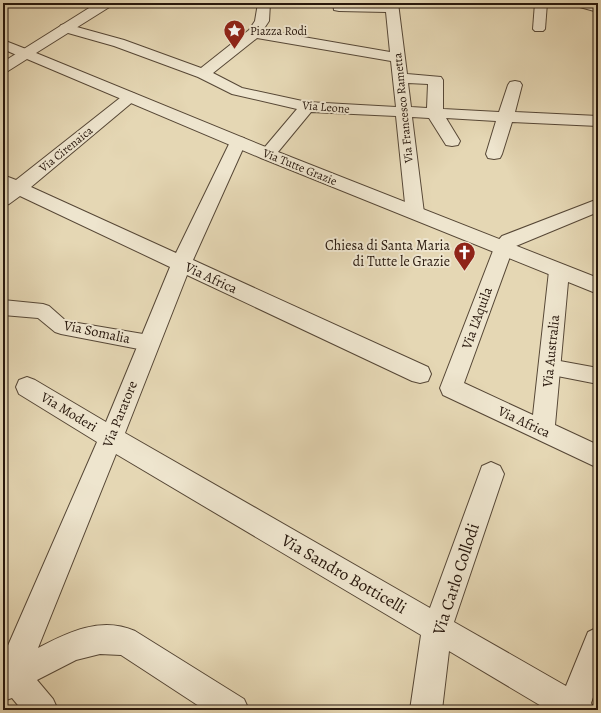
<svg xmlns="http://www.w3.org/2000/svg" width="601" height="713" viewBox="0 0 601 713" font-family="Alegreya,serif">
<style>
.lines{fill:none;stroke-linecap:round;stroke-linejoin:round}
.pedestrian-casing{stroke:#564736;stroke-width:2}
.minor-casing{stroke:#564736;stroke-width:2}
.tertiary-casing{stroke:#564736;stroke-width:2}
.pedestrian{fill:#eee5ce;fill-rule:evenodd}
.minor{fill:#eee5ce;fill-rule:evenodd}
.tertiary{fill:#eee5ce;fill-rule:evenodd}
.labels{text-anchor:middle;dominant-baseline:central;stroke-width:4;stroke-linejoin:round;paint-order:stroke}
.far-poi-label{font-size:12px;fill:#27170c;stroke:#eee5ce;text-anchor:start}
.far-street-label{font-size:12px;fill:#27170c;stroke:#eee5ce}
.poi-label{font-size:14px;fill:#27170c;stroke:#eee5ce;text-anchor:end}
.street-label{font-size:14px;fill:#27170c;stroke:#eee5ce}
.near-street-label{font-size:17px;fill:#27170c;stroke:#eee5ce}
</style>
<rect width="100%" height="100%" fill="#e5d7b4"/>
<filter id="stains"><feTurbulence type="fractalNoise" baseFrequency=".005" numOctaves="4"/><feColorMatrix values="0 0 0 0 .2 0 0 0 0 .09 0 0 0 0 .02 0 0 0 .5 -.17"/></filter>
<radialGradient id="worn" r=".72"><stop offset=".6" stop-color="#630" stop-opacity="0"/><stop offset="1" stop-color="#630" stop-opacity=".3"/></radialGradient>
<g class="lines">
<defs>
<g id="pedestrian">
<polygon points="535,3 547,3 545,29 543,31 535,31 533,29"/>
<polygon points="3,300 43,304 49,306 66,321 149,335 156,338 158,343 156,348 149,351 61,334 55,332 38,318 3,315"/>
<polygon points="549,359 598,368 598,384 542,373 539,367 542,361"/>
</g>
<g id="minor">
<path d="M258,3H270L269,21L263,30L390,52L386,12L339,11L334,10L333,3H398L407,74L441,77L443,80V109L499,112L508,85L510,82L515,81L520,82L522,85L515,112L598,116V126L512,122L502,154L500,158L494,159L488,158L486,154L496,121L446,118L460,141L458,145L452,146L446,145L429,118L412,117L424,213L421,217L415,219L409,217L406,213L396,116L311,112L273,158L267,159L261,158L259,154L297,109L232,94L198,77L114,46L61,31L59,28L61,25L66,24L124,40L201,68L249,30L255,21ZM257,38L391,61L396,107L307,102L242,88L213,73ZM408,83L428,84L427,108L411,107Z"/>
<polygon points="575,3 598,4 598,12 576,6"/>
<polygon points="3,40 31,51 33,54 31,57 26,58 21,57 3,49"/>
<path d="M130,92L135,94L138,97L135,100L31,187L176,253L230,142L232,138L238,137L244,138L246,142L193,260L428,367L431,374L428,381L420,383L412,381L187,275L125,433L430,608L482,466L491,462L500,466L504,474L454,622L566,686L588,632L598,627V683L591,703L594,710H548L449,651L442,710H410L421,635L116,454L38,648C68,632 101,616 135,631L244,699L249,710H205L121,655L100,654L76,660L37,680L53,699L58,710H22L12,698L3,701V657L97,442L19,394L16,387L19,380L27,377L35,380L106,422L170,267L20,196L9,204L3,206V191L5,189L3,188V175L16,180L125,94Z"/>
<polygon points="598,199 598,212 516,246 512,251 464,383 533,415 549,271 552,266 559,264 566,266 569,271 555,425 598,445 598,468 443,395 440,388 496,243 502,236"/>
</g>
<polygon id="tertiary" points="97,3 112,3 111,6 36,53 273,150 598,278 598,294 261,158 27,59 8,71 3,72 3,62"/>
</defs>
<use href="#pedestrian" class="pedestrian-casing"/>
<use href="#minor" class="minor-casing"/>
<use href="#tertiary" class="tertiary-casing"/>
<use href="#pedestrian" class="pedestrian"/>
<use href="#minor" class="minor"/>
<use href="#tertiary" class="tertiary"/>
</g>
<defs>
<symbol id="sight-pin" viewBox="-11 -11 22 30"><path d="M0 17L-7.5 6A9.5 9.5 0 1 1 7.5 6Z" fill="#8f2418" stroke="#eee5ce"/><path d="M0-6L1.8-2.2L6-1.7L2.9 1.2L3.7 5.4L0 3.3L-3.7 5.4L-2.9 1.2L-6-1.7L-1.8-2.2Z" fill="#fff"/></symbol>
<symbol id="church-pin" viewBox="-11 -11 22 30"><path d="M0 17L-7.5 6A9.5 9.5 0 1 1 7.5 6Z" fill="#8f2418" stroke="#eee5ce"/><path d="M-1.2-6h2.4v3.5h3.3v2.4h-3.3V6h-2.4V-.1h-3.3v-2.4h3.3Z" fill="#fff"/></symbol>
</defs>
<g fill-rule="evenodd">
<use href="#sight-pin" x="222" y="18" width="25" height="34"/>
<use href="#church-pin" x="452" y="240" width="25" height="34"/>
</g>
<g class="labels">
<g class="far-poi-label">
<text x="250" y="31">Piazza Rodi</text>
</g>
<g class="far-street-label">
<text transform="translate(326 107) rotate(5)">Via Leone</text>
<text transform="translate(403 108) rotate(-96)">Via Francesco Rametta</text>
<text transform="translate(66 149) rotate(-39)">Via Cirenaica</text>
<text transform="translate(300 167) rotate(22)">Via Tutte Grazie</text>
</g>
<g class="poi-label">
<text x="450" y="245">Chiesa di Santa Maria<tspan x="450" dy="16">di Tutte le Grazie</tspan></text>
</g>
<g class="street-label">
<text transform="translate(211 278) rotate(25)">Via Africa</text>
<text transform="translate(477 318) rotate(-70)">Via L'Aquila</text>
<text transform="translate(97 332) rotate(12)">Via Somalia</text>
<text transform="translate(551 351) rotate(-84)">Via Australia</text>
<text transform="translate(69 412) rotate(31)">Via Moderi</text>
<text transform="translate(120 414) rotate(-68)">Via Paratore</text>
<text transform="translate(524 422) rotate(25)">Via Africa</text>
</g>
<g class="near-street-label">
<text transform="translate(344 574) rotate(30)">Via Sandro Botticelli</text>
<text transform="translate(456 579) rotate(-72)">Via Carlo Collodi</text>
</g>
</g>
<rect width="601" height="713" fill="none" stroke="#e5d7b4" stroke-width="16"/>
<rect x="4" y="4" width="593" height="705" fill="none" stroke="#27170c" stroke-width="2"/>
<rect x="8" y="8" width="585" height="697" fill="none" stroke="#27170c"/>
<rect width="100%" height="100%" filter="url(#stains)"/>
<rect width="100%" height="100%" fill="url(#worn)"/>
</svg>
